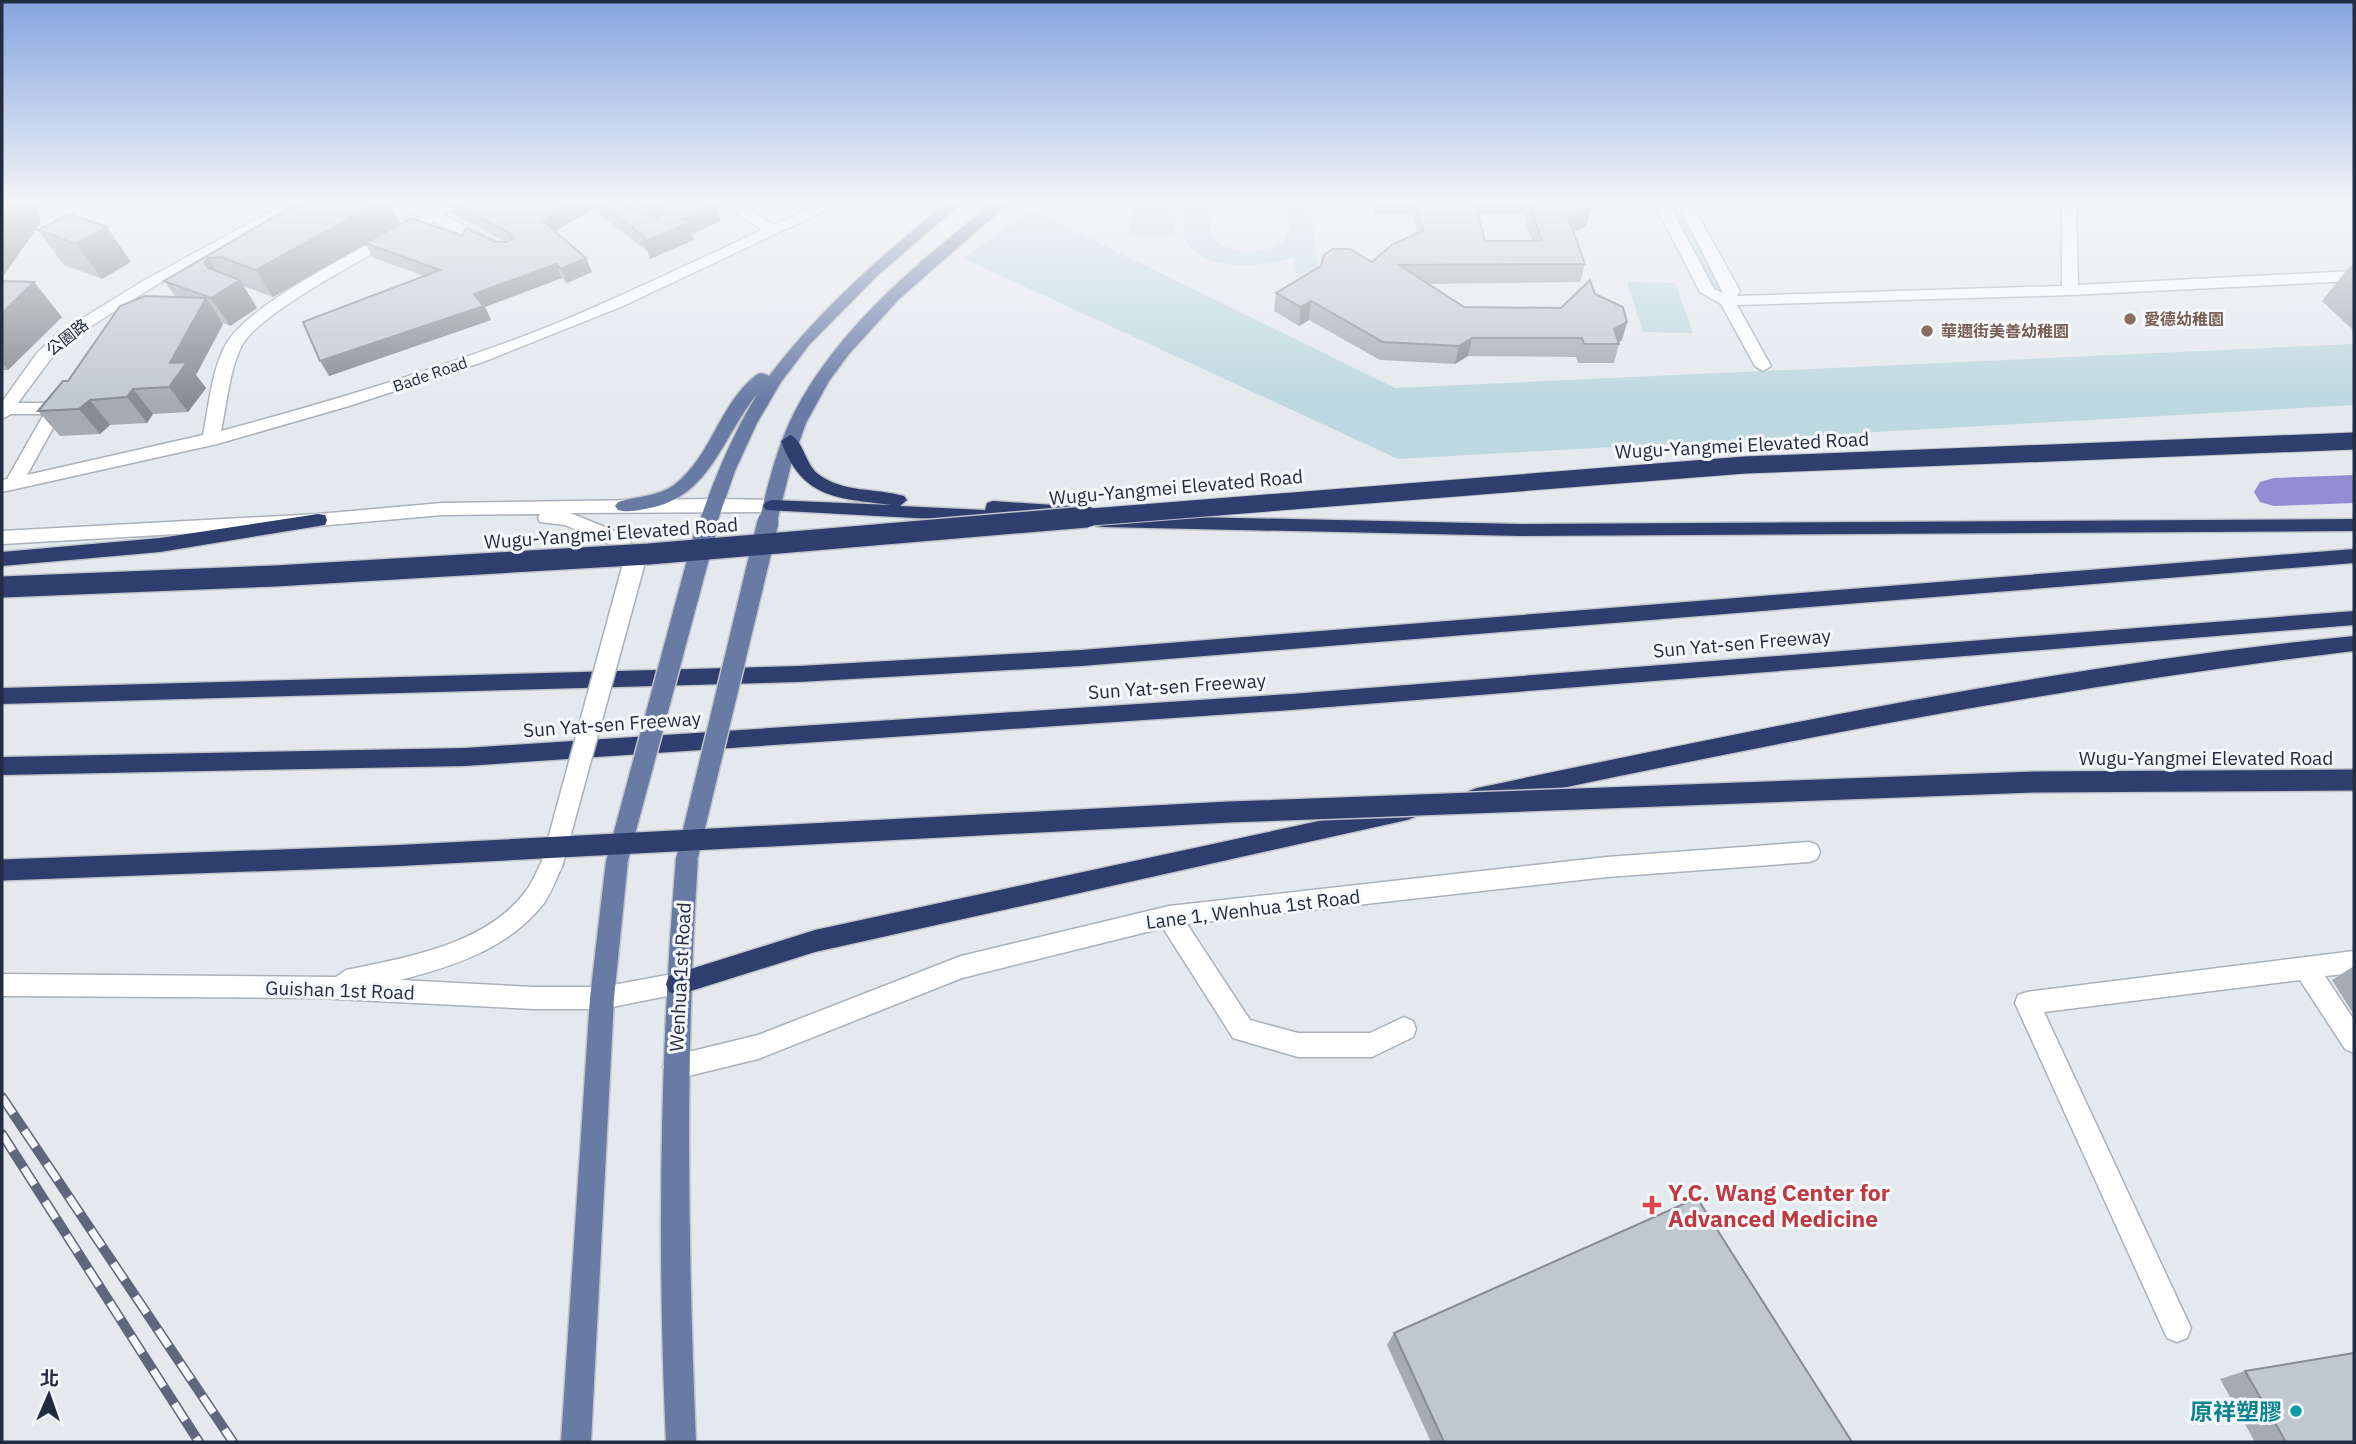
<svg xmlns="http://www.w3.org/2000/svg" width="2356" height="1444" viewBox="0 0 2356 1444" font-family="'IBM Plex Sans','Noto Sans TC',sans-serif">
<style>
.green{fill:#bdd8df}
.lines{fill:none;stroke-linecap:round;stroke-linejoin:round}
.river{fill:#938cd4;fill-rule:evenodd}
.minor-casing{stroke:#aab1ba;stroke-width:3}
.major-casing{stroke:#c1c4ca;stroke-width:3}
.highway-casing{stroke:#c1c4ca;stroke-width:3}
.minor{fill:#fff;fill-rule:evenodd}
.major{fill:#687ba4;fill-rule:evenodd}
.highway{fill:#2e3e6e;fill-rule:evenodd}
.rail-casing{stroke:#5e677c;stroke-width:10}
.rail{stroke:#f5f8fa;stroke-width:7;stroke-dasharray:20;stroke-linecap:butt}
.minor-bridge-casing{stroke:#aab1ba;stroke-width:24;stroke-linecap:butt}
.major-bridge-casing{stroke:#c1c4ca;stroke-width:24;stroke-linecap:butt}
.highway-bridge-far1-casing{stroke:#c1c4ca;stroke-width:19;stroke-linecap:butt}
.highway-bridge-casing{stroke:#c1c4ca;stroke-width:24;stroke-linecap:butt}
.minor-bridge{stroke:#fff;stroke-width:21}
.major-bridge{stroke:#687ba4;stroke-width:21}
.highway-bridge-far1{stroke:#2e3e6e;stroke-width:17}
.highway-bridge{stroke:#2e3e6e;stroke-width:21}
.wall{fill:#a4acb2;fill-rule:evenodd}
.shaded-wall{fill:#868c91}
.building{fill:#bfc8cf;stroke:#868c91;stroke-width:2}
.education-dot{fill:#8d6e63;stroke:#f5f8fa;stroke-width:2.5}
.health-dot{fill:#e0444e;stroke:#f5f8fa;stroke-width:2.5}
.culture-dot{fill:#0f9aa8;stroke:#f5f8fa;stroke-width:2.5}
.labels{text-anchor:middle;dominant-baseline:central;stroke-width:6;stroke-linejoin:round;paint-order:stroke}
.far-education-label{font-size:16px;font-weight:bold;fill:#785e54;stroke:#f5f8fa;text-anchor:start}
.far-street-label{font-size:16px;fill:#232d41;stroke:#f5f8fa}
.street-label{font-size:19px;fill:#232d41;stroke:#f5f8fa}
.near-health-label{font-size:23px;font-weight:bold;fill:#be3a42;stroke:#f5f8fa;text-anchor:start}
.near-culture-label{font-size:23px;font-weight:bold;fill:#0d838f;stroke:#f5f8fa;text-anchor:end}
</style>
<rect width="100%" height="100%" fill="#e4e9ee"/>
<g class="green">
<polygon points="1132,201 1176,201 1174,236 1129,236"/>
<path d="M1185,201H1209L1211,236C1230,256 1263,256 1285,240L1290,228L1287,201H1310L1318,273H1296L1294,257C1267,268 1192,274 1184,234C1182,224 1185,211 1185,201Z"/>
<polygon points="1670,206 1677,210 1723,288 1720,293 1712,287 1667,207"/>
<polygon points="1032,210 1395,388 2354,344 2354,405 1398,459 963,258"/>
<polygon points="1627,282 1675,283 1693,333 1643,332"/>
</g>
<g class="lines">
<polygon class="river" points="2354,475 2354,503 2274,506 2260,502 2254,492 2260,482 2274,478"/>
<defs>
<g id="minor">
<path d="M290,201H307L153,287L69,340L49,361L18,403H50L56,393L62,392L70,397L27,475L203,435C209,406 211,373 225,346C248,302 373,243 421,216L387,204L385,201H405L431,210L447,201H464L444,215L497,242L490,246L485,245L433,221C392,244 259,310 241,347C229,372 227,403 221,431C329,402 436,370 540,330C615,300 688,264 762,230L718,201H735L774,225L827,201H845L623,306L483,362L349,406L217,444L2,492V480L7,479L44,414H11L2,419V402L37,353L57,334L143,281Z"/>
<polygon points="1653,201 1667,201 1714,289 1723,293 1682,212 1679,201 1693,201 1696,212 1740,291 1737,296 2062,286 2062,201 2076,201 2078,285 2354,271 2354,281 2070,295 1737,305 1771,366 1763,371 1755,366 1721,304 1700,292"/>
<polygon points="713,499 772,500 778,502 781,506 778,510 772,512 570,513 627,536 643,563 641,568 627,568 613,546 565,525 540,522 538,518 540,514 442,515 318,526 2,544 2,531 318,514 442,503"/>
<polygon points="1809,842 1817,845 1820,852 1817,859 1809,862 1607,877 1187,924 1250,1020 1298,1033 1370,1033 1404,1017 1413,1021 1416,1029 1413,1037 1372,1057 1298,1057 1233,1038 1163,928 962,978 758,1059 676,1079 667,1076 663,1067 667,1058 676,1055 758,1035 961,956 1169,906 1607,857"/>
<path d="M552,854L560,857L563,864C556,878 551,896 540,908C506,949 451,967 400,980L534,987H602L678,973L687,976L690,984L687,992L602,1009H534L317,998L2,996V974L336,977L346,970C407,957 486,945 526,891C534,880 538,868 544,857Z"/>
<polygon points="2354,951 2354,973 2325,976 2354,1020 2354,1053 2345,1049 2300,980 2044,1012 2191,1328 2187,1338 2177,1342 2167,1338 2015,1003 2018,995 2027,992"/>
</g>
<g id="major">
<path d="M949,201H964L878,275L809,345L781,382L757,423L735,471L714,531H700L698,526C714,479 732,435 758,393C723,435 711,496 650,508C639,510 628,513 618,510L615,506L618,502C637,496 657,497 674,485C711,457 719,405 755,376C760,372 764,373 769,376C821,308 883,254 949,201Z"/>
<path d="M995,201H1011L899,299L849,354L829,381L806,423L791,465L777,522L775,527H761L759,522C768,484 777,446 795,411C841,324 920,261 995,201Z"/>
<path d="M687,848L695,851L698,858C685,1053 688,1247 696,1442H666C657,1247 660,1052 676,858L679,851Z"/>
<polygon points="617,851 625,854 628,861 614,998 591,1442 561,1442 590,998 606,861 609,854"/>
</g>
<g id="highway">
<path d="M790,435C803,439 805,464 818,474C843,493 876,488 904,496L907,500L900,506L985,510L987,503L993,501L1069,506L1075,508L1078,512L1075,516L1069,518L1016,515L1015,521L1008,523L766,510L763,506L766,502L772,500L891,505C837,498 802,499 781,441Z"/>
<polygon points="318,514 325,515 327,520 325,525 160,552 2,566 2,552 160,538"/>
<polygon points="1103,515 1520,524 2354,519 2354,531 1520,536 1103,527 1096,526 1094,521 1096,516"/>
<polygon points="2354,549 2354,563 1081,666 799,682 2,704 2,688 799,666 1081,650"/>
<polygon points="2354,611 2354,625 1291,710 465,766 2,775 2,757 465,748 1291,694"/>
<path d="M2354,636V651C2059,686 1768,744 1477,806L1469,803L1466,797L1469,791L1477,788C1767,727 2059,665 2354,636Z"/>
<polygon points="1407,802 1415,805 1418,811 1415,817 1407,820 815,952 678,995 669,992 666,984 669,976 678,973 815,930"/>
</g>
</defs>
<use href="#minor" class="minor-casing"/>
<use href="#major" class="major-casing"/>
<use href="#highway" class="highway-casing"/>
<use href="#minor" class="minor"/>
<use href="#major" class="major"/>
<use href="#highway" class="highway"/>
<defs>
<g id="rail">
<polyline points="2,1097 233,1442"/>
<polyline points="2,1134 199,1442"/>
</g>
</defs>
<use href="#rail" class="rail-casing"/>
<use href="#rail" class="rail"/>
<defs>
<polyline id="minor-bridge" points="552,864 634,563"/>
<g id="major-bridge">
<polyline points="687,858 768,522"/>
<polyline points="617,861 707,526"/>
</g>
<polyline id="highway-bridge-far1" points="1066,519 1745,465 2354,441"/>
<g id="highway-bridge">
<polyline points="2,587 275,576 649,554 1087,517"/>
<polyline points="2,870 389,856 1229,812 2035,782 2354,780"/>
</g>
</defs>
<use href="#minor-bridge" class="minor-bridge-casing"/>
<use href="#major-bridge" class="major-bridge-casing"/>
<use href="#highway-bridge-far1" class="highway-bridge-far1-casing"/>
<use href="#highway-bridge" class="highway-bridge-casing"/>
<use href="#minor-bridge" class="minor-bridge"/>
<use href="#major-bridge" class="major-bridge"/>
<use href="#highway-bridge-far1" class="highway-bridge-far1"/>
<use href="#highway-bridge" class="highway-bridge"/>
</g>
<g class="wall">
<polygon points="387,201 400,224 495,242 506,242 452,213 446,201 594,201 596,207 555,231 586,258 592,272 567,283 562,278 485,307 491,320 329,376 424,276 372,257 366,244 273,297 243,286 257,308 230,326 223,323 223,324 196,375 206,388 188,412 153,414 147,423 110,425 100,434 60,436 38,411 68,381 176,297 164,281 298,206"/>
<polygon points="595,201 616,201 654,216 632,201 711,201 716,205 721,221 692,234 694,240 650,259 648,252 601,216"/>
<path d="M1372,201H1593L1586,226L1573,232L1585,264L1580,282L1428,284L1464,307L1561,308L1595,294L1627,322L1622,340L1619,342V344L1614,363H1578L1576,357L1468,356L1455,364L1380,360L1309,320L1299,326L1274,311L1276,293L1372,262L1417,234L1413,215H1375ZM1478,214H1523L1532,241H1485Z"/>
<polygon points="38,230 131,262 102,279 64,265"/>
<polygon points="2350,266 2354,266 2354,331 2322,301"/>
<polygon points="2,281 62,317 8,370 2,370"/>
<polygon points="2354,966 2354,1015 2332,980"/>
<polygon points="1394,1333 1852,1442 1431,1442 1387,1345"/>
<polygon points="2245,1371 2354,1442 2255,1442 2220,1379"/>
</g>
<g class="shaded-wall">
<polygon points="6,201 35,201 41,222 2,278 2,206"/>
<polygon points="118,201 138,201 122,205"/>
<polygon points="381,201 387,201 400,225 365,243 366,244 273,297 256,270"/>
<polygon points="433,201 443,201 435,205"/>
<polygon points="577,201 594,201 596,207 549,235 543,221"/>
<polygon points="716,205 721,221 692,234 694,240 650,259 644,242 682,219"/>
<polygon points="1591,208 1586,226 1563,236 1568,217"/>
<polygon points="107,227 131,262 102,279 76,244"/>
<polygon points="208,258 226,285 222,290 204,263"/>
<polygon points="586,258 592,272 567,283 561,269"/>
<polygon points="556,264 562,278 485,307 491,320 329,376 320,361 474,294"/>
<polygon points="240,280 257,308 230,326 211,298"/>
<polygon points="34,282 62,317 8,370 2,362 2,313"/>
<polygon points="206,298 223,324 196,375 206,388 188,412 169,387 170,363"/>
<polygon points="1311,301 1309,320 1299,326 1301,307"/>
<polygon points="1627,322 1622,340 1615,344 1614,329"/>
<polygon points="1472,338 1468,356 1455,364 1459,346"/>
<polygon points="133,389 153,414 147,423 127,397"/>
<polygon points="90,400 110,425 100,434 79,409"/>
</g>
<g class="building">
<polygon points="307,201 381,201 256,270 221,257 208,258 204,263 208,268 240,280 211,298 164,281 294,205 298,206"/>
<polygon points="449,201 577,201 543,221 586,258 561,269 556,264 474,294 484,306 320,361 303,322 440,270 365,243 412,218 462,236 466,228 495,242 507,242 512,239 511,234"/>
<polygon points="596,201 616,201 658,218 663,209 650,201 711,201 716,205 682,219 688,223 644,242 646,238"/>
<polygon points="1416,201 1474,201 1485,241 1542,241 1529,201 1593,201 1591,208 1568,217 1585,264 1399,265 1464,307 1561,308 1590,280 1595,294 1623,307 1627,322 1614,329 1619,344 1584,344 1582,338 1472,338 1459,346 1383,342 1311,301 1301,307 1276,293 1321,266 1324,255 1333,249 1350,249 1372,262 1393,244 1423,231"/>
<polygon points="69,214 107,227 76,244 38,230"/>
<polygon points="2,281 34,282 2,313"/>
<polygon points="145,296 206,298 170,363 187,362 169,387 133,389 127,397 90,400 79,409 38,411 63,381 68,381 120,306"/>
<polygon points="1697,1198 1852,1442 1444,1442 1394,1333"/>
<polygon points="2354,1353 2354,1442 2286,1442 2245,1371"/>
</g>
<linearGradient id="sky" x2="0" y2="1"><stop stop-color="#86a4e0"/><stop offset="0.5" stop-color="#f3f5f7"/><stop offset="1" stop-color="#f3f5f7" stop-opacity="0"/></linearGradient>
<rect width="2356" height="403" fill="url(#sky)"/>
<g class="education-dot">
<circle cx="2130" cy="319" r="7"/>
<circle cx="1927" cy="331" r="7"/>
</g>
<path class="health-dot" d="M1648.5 1194.5h7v7h7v7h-7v7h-7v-7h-7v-7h7z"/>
<circle class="culture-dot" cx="2296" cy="1411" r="7"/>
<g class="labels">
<g class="far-education-label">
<text x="2144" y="319">愛德幼稚園</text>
<text x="1941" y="331">華邇街美善幼稚園</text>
</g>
<g class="far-street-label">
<text transform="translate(67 337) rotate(-38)">公園路</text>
<text transform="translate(430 374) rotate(-19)">Bade Road</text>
</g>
<g class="street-label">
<text transform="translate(1742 445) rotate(-3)">Wugu-Yangmei Elevated Road</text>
<text transform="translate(1176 487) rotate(-5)">Wugu-Yangmei Elevated Road</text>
<text transform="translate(611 533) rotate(-4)">Wugu-Yangmei Elevated Road</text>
<text transform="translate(1742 643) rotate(-5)">Sun Yat-sen Freeway</text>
<text transform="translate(1177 686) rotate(-4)">Sun Yat-sen Freeway</text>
<text transform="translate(612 724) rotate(-4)">Sun Yat-sen Freeway</text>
<text x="2206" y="758">Wugu-Yangmei Elevated Road</text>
<text transform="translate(1253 909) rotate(-7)">Lane 1, Wenhua 1st Road</text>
<text transform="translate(680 977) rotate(-87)">Wenhua 1st Road</text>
<text transform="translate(340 990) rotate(2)">Guishan 1st Road</text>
</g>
<g class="near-health-label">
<text x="1668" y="1192">Y.C. Wang Center for<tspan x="1668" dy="26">Advanced Medicine</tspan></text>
</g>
<g class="near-culture-label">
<text x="2282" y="1411">原祥塑膠</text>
</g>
</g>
<rect width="2356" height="1444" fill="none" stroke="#232d41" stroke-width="7"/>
<g transform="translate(49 1395) rotate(2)" stroke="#f5f8fa" stroke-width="5" paint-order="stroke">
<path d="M0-5L12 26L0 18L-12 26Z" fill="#232d41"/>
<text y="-10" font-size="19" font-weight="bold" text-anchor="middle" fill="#232d41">北</text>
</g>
</svg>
